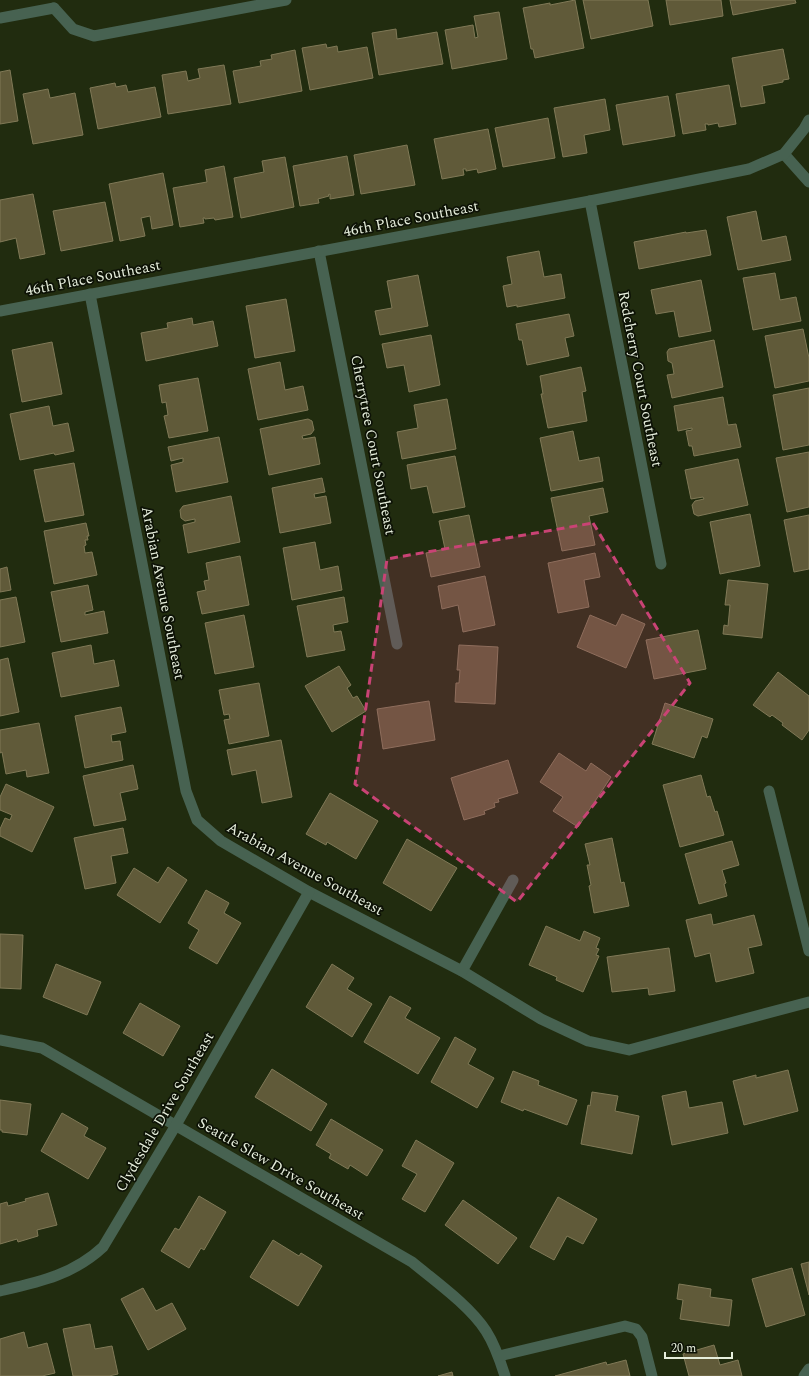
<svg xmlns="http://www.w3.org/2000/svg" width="809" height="1376" viewBox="0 0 809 1376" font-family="Spectral,serif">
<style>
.building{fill:#605a39;stroke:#807957}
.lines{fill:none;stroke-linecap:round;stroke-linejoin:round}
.minor{stroke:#476251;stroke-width:11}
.marked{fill:#c94375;fill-opacity:0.2;stroke:#c94375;stroke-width:3;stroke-dasharray:8 5;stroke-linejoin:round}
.labels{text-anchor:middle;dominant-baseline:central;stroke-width:3.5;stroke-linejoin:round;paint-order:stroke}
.street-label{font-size:15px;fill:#e6eedc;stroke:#0d1206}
</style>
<rect width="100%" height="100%" fill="#212c0f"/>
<g class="building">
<polygon points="575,0 584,48 535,58 533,49 531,49 523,8 550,3 550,5"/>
<polygon points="583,0 648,0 653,26 591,39"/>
<polygon points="666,0 721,0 723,16 670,25"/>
<polygon points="730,0 795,0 796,3 733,15"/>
<polygon points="499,12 507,59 452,69 445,30 473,25 475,38 478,37 474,16"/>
<polygon points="396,29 397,39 437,32 443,64 379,75 372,33"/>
<polygon points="326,44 327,48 337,46 338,52 367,47 373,78 310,90 302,48"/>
<polygon points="783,49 789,79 783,80 783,82 762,86 765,103 741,107 732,58"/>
<polygon points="295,50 302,91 239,103 233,71 261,66 260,61 272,59 271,55"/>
<polygon points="224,65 231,104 168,114 162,75 186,71 188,81 200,78 198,69"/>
<polygon points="10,70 18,121 0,124 0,72"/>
<polygon points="115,83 116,87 126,85 128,92 155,87 161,117 98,129 90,88"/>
<polygon points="729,85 736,124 719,127 718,123 708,125 708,124 705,124 706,130 683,134 676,94"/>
<polygon points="48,89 50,98 75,93 83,135 33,144 23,94"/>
<polygon points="668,96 675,136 623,145 616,105"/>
<polygon points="605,99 610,130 584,135 587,153 563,157 554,108"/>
<polygon points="548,118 555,158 503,167 495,128"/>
<polygon points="488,129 496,169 478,173 477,169 466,171 466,169 463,169 464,175 442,179 434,139"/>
<polygon points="407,145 415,185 361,194 354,155"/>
<polygon points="347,156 354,195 330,199 330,194 328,195 329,196 318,199 319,203 300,206 293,166"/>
<polygon points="285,157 294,207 241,218 234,178 264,172 262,161"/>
<polygon points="224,166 233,217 215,220 214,218 205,219 205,218 203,218 204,223 180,227 173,188 207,182 205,170"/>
<polygon points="163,173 173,225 152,229 150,216 141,218 145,236 120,241 109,184"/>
<polygon points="33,194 45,254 20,259 16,238 0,242 0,200"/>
<polygon points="105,202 113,241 61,251 53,211"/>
<polygon points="756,211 762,241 786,236 791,260 738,270 727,217"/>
<polygon points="706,230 711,255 639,269 634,242 686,232 686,233"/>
<polygon points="539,251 544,277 561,274 565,298 517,307 517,305 507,307 503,286 512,284 507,257"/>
<polygon points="775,273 780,300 796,297 801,321 753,330 743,278"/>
<polygon points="418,275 428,326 380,335 375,311 392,308 387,281"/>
<polygon points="701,280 711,331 679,337 674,311 656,314 651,290"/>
<polygon points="286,299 295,351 255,358 246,306"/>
<polygon points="569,314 574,336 565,338 569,356 527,365 522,340 519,340 516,324"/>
<polygon points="192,318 193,325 213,321 218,346 146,361 141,333 168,328 167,323"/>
<polygon points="803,329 809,358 809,381 775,388 765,336"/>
<polygon points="431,335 440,385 409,392 404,365 387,368 382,344"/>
<polygon points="714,340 723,387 672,398 667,375 674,374 672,363 668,361 667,352 669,349"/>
<polygon points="52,342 62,394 22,402 12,350"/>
<polygon points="280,362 285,390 303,386 308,410 258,420 248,369"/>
<polygon points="581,367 586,391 582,392 587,421 548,428 541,394 543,394 540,376"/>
<polygon points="198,378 208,431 169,438 164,416 168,415 166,402 162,403 159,385"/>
<polygon points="809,388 809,445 783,450 773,395"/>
<polygon points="723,397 728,425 736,424 741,447 694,456 692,446 689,446 686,431 692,430 692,428 678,431 674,406"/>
<polygon points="447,399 456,449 402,459 397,432 418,428 414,405"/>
<polygon points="49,406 53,426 68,423 74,451 55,455 54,453 20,460 10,414"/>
<polygon points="308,419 312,421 314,430 311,434 302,436 303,439 315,437 320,464 269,475 260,429"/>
<polygon points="573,431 579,461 599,457 603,481 551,491 540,438"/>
<polygon points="219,437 228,482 176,492 171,465 183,462 183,458 171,461 168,447"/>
<polygon points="809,452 809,507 787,512 776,458"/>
<polygon points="455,456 465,507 433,513 427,486 411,489 407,465"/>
<polygon points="738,459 748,505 698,516 694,514 692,505 695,501 704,499 703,497 691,499 685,470"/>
<polygon points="74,463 84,515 45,522 34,470"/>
<polygon points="322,478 325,492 314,494 315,498 326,496 331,523 280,533 272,488"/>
<polygon points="603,488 608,512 589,516 595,545 562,551 551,498"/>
<polygon points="231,496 240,542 188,553 183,525 195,522 195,519 185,521 181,518 180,510 183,506"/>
<polygon points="750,514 760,566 720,574 710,522"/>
<polygon points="469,515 480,567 431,577 426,553 445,549 439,521"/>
<polygon points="809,515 809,569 794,572 784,520"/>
<polygon points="86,523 89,536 87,536 88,540 85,540 86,545 84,546 85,553 92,552 97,575 54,584 44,531"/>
<polygon points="315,542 320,570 338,566 342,590 292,600 283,548"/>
<polygon points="595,553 600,577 584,580 589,607 558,613 548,563"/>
<polygon points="240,556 249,605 202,614 197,592 206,590 204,581 209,580 206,563"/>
<polygon points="7,567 11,590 0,592 0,569"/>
<polygon points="485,576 495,625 463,632 458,605 442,609 438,586"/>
<polygon points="728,580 768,584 762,638 723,634 724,625 728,626 730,605 725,605"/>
<polygon points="88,585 93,610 85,612 85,615 104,611 108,633 61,642 51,592"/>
<polygon points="16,597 25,642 0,647 0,600"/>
<polygon points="344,597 348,622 333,625 334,632 341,631 345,650 307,657 297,606"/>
<polygon points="622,614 645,624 626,668 577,647 590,615 616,626"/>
<polygon points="244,615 254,667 215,674 205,623"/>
<polygon points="698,630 706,669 654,679 646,640"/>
<polygon points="91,645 94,664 114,660 119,686 61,697 52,653"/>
<polygon points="459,645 498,647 495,704 455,702 456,683 459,683 460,670 457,670"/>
<polygon points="8,658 19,712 0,716 0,660"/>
<polygon points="339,666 351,685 347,688 353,698 357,696 366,711 332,732 305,686"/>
<polygon points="778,672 809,696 809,730 802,740 782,725 783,723 772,715 770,717 753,705"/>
<polygon points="259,683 269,736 229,744 224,720 230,719 229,714 224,715 219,690"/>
<polygon points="429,701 435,740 383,749 377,709"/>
<polygon points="665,703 713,719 707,738 702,736 694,758 652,744"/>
<polygon points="121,707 126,732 111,735 112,742 120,741 123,760 85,768 75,716"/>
<polygon points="39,723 49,773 27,777 26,770 6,774 2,752 0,753 0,730"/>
<polygon points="281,740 292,797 262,803 256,770 232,775 227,750"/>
<polygon points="559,753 586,771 591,763 611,777 578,827 553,811 563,797 540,782"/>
<polygon points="508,760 518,793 498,799 499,802 494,803 495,807 484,811 485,814 464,820 451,778"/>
<polygon points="133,765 138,789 120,793 126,820 94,826 83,776"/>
<polygon points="701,775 707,797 710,796 715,812 717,811 724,835 680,847 663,785"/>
<polygon points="6,784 54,807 32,852 0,836 0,829 5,818 10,820 12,815 0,810 0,797"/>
<polygon points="330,793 378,821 356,859 327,842 326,845 306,834"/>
<polygon points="123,828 128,853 111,856 116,883 85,889 74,838"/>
<polygon points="612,838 621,883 624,882 629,906 594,913 589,886 591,885 587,865 590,865 585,844"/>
<polygon points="407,839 457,868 431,911 383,883"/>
<polygon points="732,841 739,865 722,870 726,883 724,884 727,896 699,904 685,854"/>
<polygon points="168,867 187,880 160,923 117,895 134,868 158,883"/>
<polygon points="206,890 229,903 224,913 241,923 217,964 189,948 199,930 188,923"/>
<polygon points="711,914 713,925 754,915 762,945 748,948 754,973 716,982 710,953 695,957 686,920"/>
<polygon points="546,926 580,941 584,931 600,938 596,948 599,949 596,955 599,956 583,992 556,980 557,977 529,965"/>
<polygon points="0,934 23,935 21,989 0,988"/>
<polygon points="669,948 675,991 649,995 648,988 612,992 607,957"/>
<polygon points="56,964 101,982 87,1015 43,997"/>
<polygon points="332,964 354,978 347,989 372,1004 352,1037 306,1007"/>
<polygon points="390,996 411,1008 405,1018 440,1038 418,1074 364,1042"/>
<polygon points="140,1003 180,1026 163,1056 123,1033"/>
<polygon points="455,1037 476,1049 468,1064 494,1078 477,1108 431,1082"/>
<polygon points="272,1069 327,1104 311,1131 255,1097"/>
<polygon points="788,1070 798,1111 744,1125 733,1081 756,1075 756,1078"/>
<polygon points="513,1071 539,1081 538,1085 577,1100 567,1125 524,1109 523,1111 501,1102"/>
<polygon points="686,1091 689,1108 722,1102 728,1133 672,1145 662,1096"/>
<polygon points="592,1092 618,1096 615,1111 639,1116 632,1154 581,1144 588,1105 590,1106"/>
<polygon points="0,1100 31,1104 27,1135 2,1132 2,1130 0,1130"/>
<polygon points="62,1113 88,1128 84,1136 106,1148 88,1179 41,1151"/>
<polygon points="331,1119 383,1150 367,1176 350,1165 348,1169 329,1158 331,1154 316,1145"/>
<polygon points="416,1140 454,1163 425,1212 402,1199 417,1174 402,1166"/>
<polygon points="48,1193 57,1225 37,1230 38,1236 18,1242 17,1239 0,1244 0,1204 7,1202 8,1206 26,1201 25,1199"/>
<polygon points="199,1196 226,1212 204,1250 201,1248 189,1268 161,1251 175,1228 179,1230"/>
<polygon points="558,1197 597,1219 583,1244 567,1236 554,1260 530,1247"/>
<polygon points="463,1200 517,1238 498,1264 445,1225"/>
<polygon points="273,1240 299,1256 301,1253 322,1266 298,1306 250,1277"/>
<polygon points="809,1262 809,1295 801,1264"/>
<polygon points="792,1268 805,1315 766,1327 752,1279"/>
<polygon points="679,1284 711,1289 710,1297 732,1300 729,1326 680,1319 683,1300 677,1299"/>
<polygon points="143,1288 156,1311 172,1303 186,1329 148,1350 121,1299"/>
<polygon points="90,1324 95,1349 112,1346 118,1374 109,1376 73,1376 63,1329"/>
<polygon points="24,1332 28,1348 47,1343 55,1373 42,1376 0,1376 0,1339"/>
<polygon points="714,1345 720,1365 738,1360 742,1376 689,1376 683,1354"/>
<polygon points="626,1360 630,1376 555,1376 606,1362 607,1365"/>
<polygon points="452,1372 453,1376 438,1376"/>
</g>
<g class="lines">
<g class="minor">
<polyline points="54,8 73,29 94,36 286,0"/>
<polyline points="0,18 54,8"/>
<polyline points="784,154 809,182"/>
<polyline points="590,201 661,564"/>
<polyline points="319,251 397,644"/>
<polyline points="90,294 186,791 197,820 221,841 309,892 462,971 541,1019 588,1041 629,1050 809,1002"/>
<polyline points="0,311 590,201 749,169 784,154 804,129 809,120"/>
<polyline points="769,791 809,951"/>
<polyline points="462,971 513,880"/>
<path d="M0,1040L42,1048L412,1262C435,1281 470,1306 486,1331C495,1345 500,1360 505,1376"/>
<path d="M0,1291C39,1282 73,1275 103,1247L176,1125L309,892"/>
<polyline points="499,1356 625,1326 636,1329 642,1337 652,1376"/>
<polyline points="804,1376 809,1369"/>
</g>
</g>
<path class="marked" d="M593,523L690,683L517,902L355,784L387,559Z"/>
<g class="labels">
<g class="street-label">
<text transform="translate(411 219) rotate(-11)">46th Place Southeast</text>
<text transform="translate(93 278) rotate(-11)">46th Place Southeast</text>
<text transform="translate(640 379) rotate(79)">Redcherry Court Southeast</text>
<text transform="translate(373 445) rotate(79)">Cherrytree Court Southeast</text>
<text transform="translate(163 593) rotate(79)">Arabian Avenue Southeast</text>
<text transform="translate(305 869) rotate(29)">Arabian Avenue Southeast</text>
<text transform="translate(165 1112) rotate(-60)">Clydesdale Drive Southeast</text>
<text transform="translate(281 1169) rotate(30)">Seattle Slew Drive Southeast</text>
</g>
</g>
<path d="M665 1352v6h67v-6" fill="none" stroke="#e6eedc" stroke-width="2"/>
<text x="671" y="1352" font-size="12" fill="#e6eedc" stroke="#0d1206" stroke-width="3" paint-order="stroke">20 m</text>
</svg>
